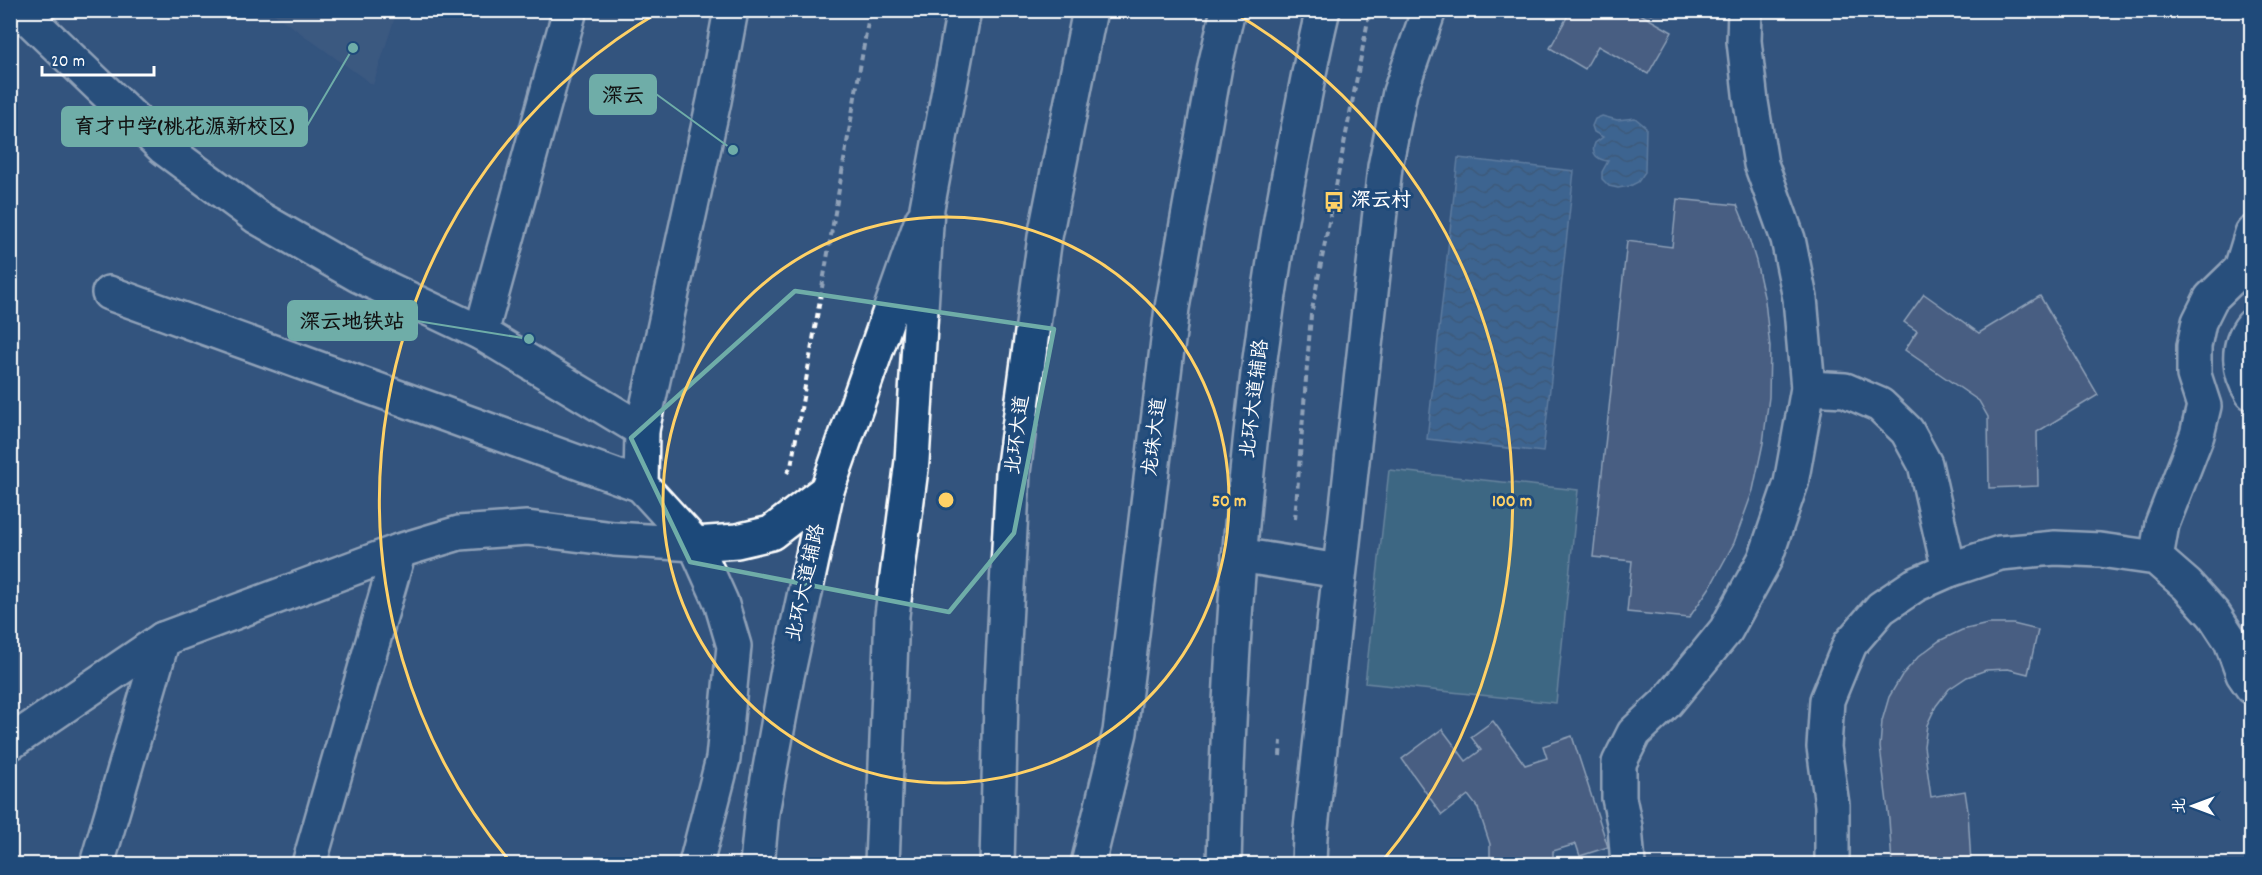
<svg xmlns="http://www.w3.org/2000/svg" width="2262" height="875" viewBox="0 0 2262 875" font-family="Dekko,'LXGW WenKai TC',sans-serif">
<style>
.built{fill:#455e84}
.grass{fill:#4c7f8b;stroke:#a6bfc5;stroke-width:1.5}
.water{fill:url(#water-waves);stroke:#93aeca;stroke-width:1.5}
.building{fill:#636b87;stroke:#fff;stroke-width:1.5}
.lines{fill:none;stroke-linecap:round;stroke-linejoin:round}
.minor-casing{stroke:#fff;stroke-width:38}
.major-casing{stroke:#fff;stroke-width:38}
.highway-casing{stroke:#fff;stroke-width:38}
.path{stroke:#fff;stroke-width:4;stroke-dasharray:6 4.5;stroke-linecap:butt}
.minor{stroke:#1f4a7a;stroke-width:33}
.major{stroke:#1f4a7a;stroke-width:33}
.highway{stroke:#1f4a7a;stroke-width:33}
.marked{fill:none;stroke:#6fada8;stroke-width:4.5;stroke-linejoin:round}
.ring{fill:none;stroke:#ffd166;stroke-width:3}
.labels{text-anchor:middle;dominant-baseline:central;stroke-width:6;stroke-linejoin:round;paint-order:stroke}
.poi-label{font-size:20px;font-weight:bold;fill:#fff;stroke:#1f4a7a;text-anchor:start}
.street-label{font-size:20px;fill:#fff;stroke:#1f4a7a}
.centre{fill:#ffd166;stroke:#1f4a7a;stroke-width:3}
.ring-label{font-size:18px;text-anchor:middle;font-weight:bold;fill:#ffd166;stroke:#1f4a7a;stroke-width:6;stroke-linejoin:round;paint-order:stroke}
.leader{fill:none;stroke:#6fada8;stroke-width:2}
.callout-dot{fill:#6fada8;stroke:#1f4a7a;stroke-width:2}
.callout{fill:#6fada8;stroke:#6fada8;stroke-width:2}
.callout-label{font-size:21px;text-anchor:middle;font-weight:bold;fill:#111}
</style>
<defs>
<pattern id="water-waves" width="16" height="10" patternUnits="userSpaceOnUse" patternTransform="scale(1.5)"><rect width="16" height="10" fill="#4b78a6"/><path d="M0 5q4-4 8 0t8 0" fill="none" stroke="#4c6279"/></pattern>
</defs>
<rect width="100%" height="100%" fill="#33547e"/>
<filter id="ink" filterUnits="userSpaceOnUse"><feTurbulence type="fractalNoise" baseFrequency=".0167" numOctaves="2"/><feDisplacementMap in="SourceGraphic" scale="12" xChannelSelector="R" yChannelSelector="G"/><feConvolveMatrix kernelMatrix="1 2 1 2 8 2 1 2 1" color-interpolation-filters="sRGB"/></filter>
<g filter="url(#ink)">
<polygon class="built" points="270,11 397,11 373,85"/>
<polygon class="grass" points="1389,470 1578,490 1556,703 1365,683"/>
<g class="water">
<path d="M1602,116L1617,120L1635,118L1646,127L1645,172L1638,182L1630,186L1618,188L1609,186L1602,179V172L1608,161C1598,160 1590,154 1595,143L1603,137L1594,132L1592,126L1595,119Z"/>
<polygon points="1458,158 1574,171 1543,452 1427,439"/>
</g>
<g class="building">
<polygon points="1571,10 1726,10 1726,12 1640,14 1672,32 1648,74 1598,46 1585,69 1550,48"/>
<polygon points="1677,199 1737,205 1744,222 1756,261 1765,301 1770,347 1769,397 1763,443 1753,490 1734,543 1710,587 1689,618 1627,612 1632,561 1593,557 1627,241 1672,247"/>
<polygon points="1924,294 1979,333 2040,296 2098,395 2037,432 2038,486 1989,488 1988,417 1979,401 1905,350 1917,331 1904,322"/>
<polygon points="1988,624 2013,624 2038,630 2028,674 2008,669 1986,670 1967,677 1949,689 1936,706 1927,725 1924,746 1931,797 1965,791 1968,811 1971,864 1892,864 1889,819 1880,747 1882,721 1889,697 1902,675 1919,656 1939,641 1962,630"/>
<polygon points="1493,721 1525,765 1547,758 1543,746 1572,736 1608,847 1580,856 1576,844 1553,851 1553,864 1458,864 1458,861 1490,861 1490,844 1478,808 1468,795 1442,815 1402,759 1442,729 1466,761 1481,750 1471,737"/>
</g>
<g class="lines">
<defs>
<g id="minor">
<polyline points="20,10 164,148 257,217 358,275 481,333 642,430"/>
<polyline points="109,293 641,485"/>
<path d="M2252,326C2236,346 2238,372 2252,393"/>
<polyline points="481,333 570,10"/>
<polyline points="1808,388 1845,390 1880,405 1907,431 1925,464 1949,570"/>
<polyline points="1239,555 1339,571"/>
<polyline points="2156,558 2162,524 2197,435 2204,406 2194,375 2194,346 2199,322 2211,298 2241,269 2252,233"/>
<polyline points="10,743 163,639 399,551"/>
<polyline points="97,864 163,639"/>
<polyline points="309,864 399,551 459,533 527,528 614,539 695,544 737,541 771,533 827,490"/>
<polyline points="696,864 723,759 734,646 721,602 695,544 641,485 642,430 714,101 731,10"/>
<polyline points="1309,864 1310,837 1385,167 1400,92 1429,10"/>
<polyline points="1628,864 1625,827 1619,798 1619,763 1634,733 1667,702 1726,630 1765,559 1791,483 1808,388 1800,298 1788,239 1761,164 1751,102 1744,41 1745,10"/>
<polyline points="1832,864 1832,805 1824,747 1827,700 1850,644 1881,608 1915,585 1949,570 2000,553 2055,548 2100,550 2156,558 2187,585 2214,615 2231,641 2243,674 2252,687"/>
</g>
<g id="major">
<polyline points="757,864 762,812 787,676 827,490 922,220"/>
<polyline points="1088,864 1120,732 1172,308 1215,66 1228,10"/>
<path d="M1224,864C1230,621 1248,378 1296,139C1305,96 1312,53 1323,10"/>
</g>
<g id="highway">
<polyline points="882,864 892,615 912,461 927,208 964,10"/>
<polyline points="997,864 1001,701 1013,472 1045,237 1090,10"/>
</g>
</defs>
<use href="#minor" class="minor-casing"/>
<use href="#major" class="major-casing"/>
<use href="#highway" class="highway-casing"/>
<g class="path">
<polyline points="787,473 791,467 870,10"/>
<polyline points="1295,519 1311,315 1370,10"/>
<polyline points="1280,756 1281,741"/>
</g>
<use href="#minor" class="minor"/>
<use href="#major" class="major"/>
<use href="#highway" class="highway"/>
</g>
</g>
<path d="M0 0H2262V875H0ZM795,291L1054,329L1014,533L949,612L690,562L631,438Z" fill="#33547e" fill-opacity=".55" fill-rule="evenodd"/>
<path class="marked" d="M795,291L1054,329L1014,533L949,612L690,562L631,438Z"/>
<g class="ring">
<circle cx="946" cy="500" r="283"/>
<path d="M512 864A566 566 0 0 1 659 12M1233 12A566 566 0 0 1 1380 864"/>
</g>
<defs>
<symbol id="bus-bare" viewBox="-9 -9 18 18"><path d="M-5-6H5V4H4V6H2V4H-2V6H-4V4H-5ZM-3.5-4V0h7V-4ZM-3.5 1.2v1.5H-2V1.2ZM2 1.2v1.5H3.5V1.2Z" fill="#ffd166" stroke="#1f4a7a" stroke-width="2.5" paint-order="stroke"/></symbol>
</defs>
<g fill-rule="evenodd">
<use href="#bus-bare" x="1319" y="187" width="30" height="30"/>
</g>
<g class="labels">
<g class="poi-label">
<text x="1351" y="202">深云村</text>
</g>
<g class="street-label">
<text transform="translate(1256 399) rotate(-83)">北环大道辅路</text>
<text transform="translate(1019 435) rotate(-83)">北环大道</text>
<text transform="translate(1156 437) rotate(-83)">龙珠大道</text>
<text transform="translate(807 583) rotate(-78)">北环大道辅路</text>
</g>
</g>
<circle cx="946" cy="500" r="9" class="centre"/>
<g class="ring-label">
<text x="1229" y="506">50 m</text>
<text x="1512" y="506">100 m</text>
</g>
<path class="leader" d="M733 150L656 94M353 48L307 126M529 339L417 321"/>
<g class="callout-dot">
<circle cx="733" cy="150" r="6"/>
<circle cx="353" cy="48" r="6"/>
<circle cx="529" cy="339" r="6"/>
</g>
<g class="callout">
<rect x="590" y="75" width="66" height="39" rx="6"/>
<rect x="62" y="107" width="245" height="39" rx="6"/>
<rect x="288" y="301" width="129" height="39" rx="6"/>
</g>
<g class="callout-label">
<text x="623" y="102">深云</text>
<text x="184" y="133">育才中学(桃花源新校区)</text>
<text x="352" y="328">深云地铁站</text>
</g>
<rect width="2262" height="875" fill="none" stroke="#1f4a7a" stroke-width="36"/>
<rect x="18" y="18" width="2226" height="839" fill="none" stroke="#fff" stroke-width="2" filter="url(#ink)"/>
<g transform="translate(2193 806) rotate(270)" stroke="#1f4a7a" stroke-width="4.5" paint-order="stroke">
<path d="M0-4.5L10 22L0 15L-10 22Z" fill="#ffffff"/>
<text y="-9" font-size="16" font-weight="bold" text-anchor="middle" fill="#ffffff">北</text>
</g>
<path d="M42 66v9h112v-9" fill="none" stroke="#ffffff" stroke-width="3"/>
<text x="51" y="66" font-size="18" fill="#ffffff" stroke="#1f4a7a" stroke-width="4.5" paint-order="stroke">20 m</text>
</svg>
